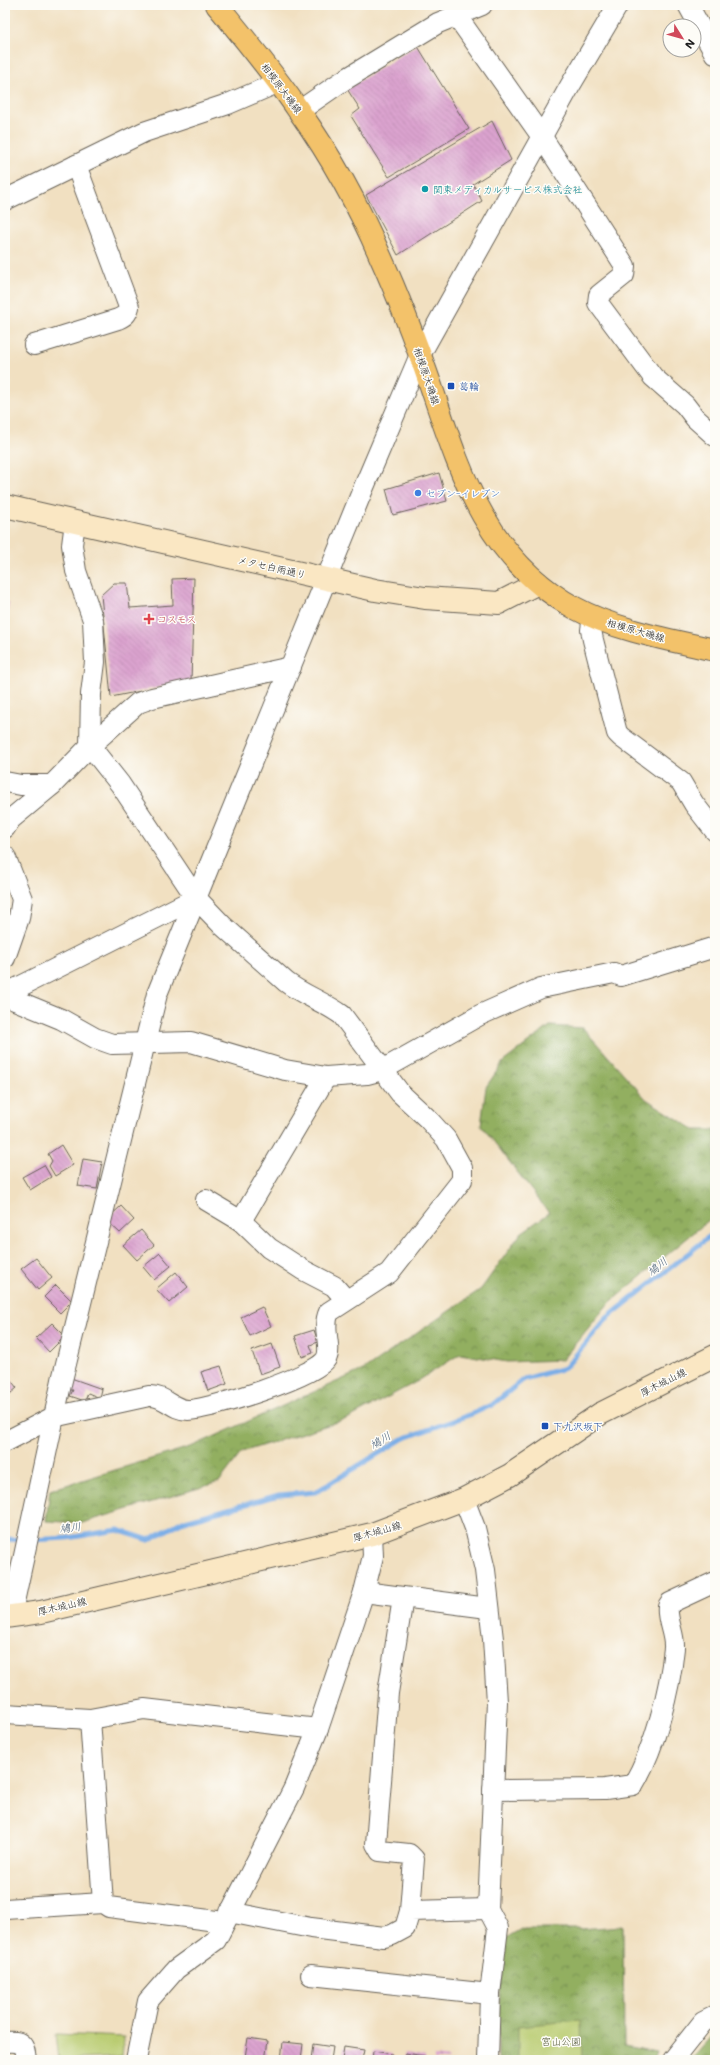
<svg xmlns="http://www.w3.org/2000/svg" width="720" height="2065" viewBox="0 0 720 2065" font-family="Mali,'Klee One',sans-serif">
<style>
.forest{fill:url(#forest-crowns);stroke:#57663e}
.green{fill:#b8cb6e;stroke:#6a7445}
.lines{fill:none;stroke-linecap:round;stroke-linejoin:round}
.stream{stroke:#7baee7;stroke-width:5}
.building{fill:url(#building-back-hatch)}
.street-casing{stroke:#676156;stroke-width:22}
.secondary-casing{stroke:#676156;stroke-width:24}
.primary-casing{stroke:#676156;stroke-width:24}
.street{stroke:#fff;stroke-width:20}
.secondary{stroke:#fae7c3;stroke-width:22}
.primary{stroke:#f3c26a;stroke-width:22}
.culture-dot{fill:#0f9aa8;stroke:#fdfcf7;stroke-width:1.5}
.transit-dot{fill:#1a4fb4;stroke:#fdfcf7;stroke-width:1.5}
.shop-dot{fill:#3f7fe0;stroke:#fdfcf7;stroke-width:1.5}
.health-dot{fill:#e0444e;stroke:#fdfcf7;stroke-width:1.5}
.labels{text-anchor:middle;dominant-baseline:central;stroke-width:3;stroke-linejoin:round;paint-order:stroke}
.street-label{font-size:10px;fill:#1c1c1c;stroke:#fdfcf7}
.culture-label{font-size:10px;fill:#0d838f;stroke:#fdfcf7;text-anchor:start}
.transit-label{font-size:10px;fill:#164399;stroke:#fdfcf7;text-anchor:start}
.shop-label{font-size:10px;fill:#366cbe;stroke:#fdfcf7;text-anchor:start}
.health-label{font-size:10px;fill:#be3a42;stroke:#fdfcf7;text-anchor:start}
.park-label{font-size:10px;fill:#535939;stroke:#fdfcf7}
.water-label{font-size:11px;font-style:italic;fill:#475e77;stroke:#fdfcf7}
</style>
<defs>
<pattern id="forest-crowns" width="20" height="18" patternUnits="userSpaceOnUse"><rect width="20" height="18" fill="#92af61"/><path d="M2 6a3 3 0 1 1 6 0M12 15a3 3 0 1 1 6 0" fill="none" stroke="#768e4f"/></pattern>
<pattern id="building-back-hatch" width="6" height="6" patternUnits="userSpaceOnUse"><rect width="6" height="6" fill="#dba3cf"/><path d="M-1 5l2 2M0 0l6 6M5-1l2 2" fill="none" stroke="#bb8cb1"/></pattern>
</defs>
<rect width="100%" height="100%" fill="#fdfcf7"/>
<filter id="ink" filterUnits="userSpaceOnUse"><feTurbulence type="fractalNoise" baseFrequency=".025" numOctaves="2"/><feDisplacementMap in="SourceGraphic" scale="8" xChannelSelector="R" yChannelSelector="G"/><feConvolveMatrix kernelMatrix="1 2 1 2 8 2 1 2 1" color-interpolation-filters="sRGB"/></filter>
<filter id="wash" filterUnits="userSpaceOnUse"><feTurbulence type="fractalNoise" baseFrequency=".012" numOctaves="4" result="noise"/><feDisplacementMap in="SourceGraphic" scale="16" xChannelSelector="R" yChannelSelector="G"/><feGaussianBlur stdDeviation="0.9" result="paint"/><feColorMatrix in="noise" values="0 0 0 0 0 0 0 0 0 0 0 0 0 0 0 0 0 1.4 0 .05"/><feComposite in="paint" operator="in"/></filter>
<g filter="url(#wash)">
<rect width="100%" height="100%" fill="#f1e0c1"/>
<g class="forest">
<polygon points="550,1026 583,1028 646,1099 695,1130 715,1130 715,1215 608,1304 562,1360 507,1362 460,1354 418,1381 347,1419 242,1452 219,1482 82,1523 46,1521 50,1490 193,1446 365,1369 481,1289 521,1233 549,1213 481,1125 486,1087 503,1062"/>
<polygon points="623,1926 624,2046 656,2052 653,2060 498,2060 498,2015 506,1938 521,1929 579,1929"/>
<polygon points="715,2032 715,2060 690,2060"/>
</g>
<g class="green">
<polygon points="581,2020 582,2060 518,2060 518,2026"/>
<polygon points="56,2034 124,2037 122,2057 59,2060"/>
</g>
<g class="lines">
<g class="stream">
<polyline points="5,1539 24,1540"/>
<polyline points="32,1540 67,1538 118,1530 149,1540 181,1522 279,1495 316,1492 402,1439 472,1414 492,1405 524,1379 565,1368 606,1319 715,1232"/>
</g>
</g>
<g id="blocks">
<g class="building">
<polygon points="417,45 469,129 389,177 351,116 360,109 347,89"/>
<polygon points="492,121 511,160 473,184 482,201 398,255 366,195"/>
<polygon points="439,473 447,501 393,515 386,489"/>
<polygon points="194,578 191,681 111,697 101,595 114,583 127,583 130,608 173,605 172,579"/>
<polygon points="5,602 9,602 6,624 5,624"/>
<polygon points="61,1145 73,1165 55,1176 49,1166 52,1161 48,1154"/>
<polygon points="83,1159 102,1162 97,1189 78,1186"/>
<polygon points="44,1165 51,1177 30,1190 22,1177"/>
<polygon points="121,1206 134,1220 120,1233 106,1220"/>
<polygon points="141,1230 154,1245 137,1260 123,1245"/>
<polygon points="160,1253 171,1266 154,1280 143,1267"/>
<polygon points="36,1258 52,1278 38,1290 21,1269"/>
<polygon points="176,1272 188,1287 169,1303 156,1289"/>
<polygon points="56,1285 72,1301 60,1313 44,1297"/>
<polygon points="262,1307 271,1326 250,1336 241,1317"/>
<polygon points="52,1323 65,1336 49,1352 36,1338"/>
<polygon points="314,1330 318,1342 310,1345 313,1353 302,1357 295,1336"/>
<polygon points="272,1344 280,1367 260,1374 252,1351"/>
<polygon points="221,1366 227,1384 208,1391 201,1372"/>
<polygon points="5,1373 17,1388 5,1398"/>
<polygon points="71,1378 102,1389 100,1398 88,1393 85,1401 70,1396 73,1390 66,1390"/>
<polygon points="248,2038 268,2041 265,2060 245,2057"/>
<polygon points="283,2042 303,2044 301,2060 281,2060"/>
<polygon points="313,2044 333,2047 331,2060 311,2060"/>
<polygon points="344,2047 364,2050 362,2060 342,2060"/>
<polygon points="373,2051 392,2054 392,2060 372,2060"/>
<polygon points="405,2053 425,2056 425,2060 404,2060"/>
<polygon points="434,2057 449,2059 449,2060 434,2060"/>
</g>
</g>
</g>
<g filter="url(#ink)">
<use href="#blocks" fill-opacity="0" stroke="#676156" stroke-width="1"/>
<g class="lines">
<defs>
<g id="street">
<polyline points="688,5 715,54"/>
<polyline points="456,15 542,137 625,266 624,275 599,295 598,303 653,377 685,405 695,418 715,436"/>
<polyline points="299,111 341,82 438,23 482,5"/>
<polyline points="5,200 144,132 228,104 277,83"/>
<path d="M34,345L118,319C125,316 127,314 129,307L76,165"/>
<polyline points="593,616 591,630 593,640 617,733 621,737 681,782 694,804 715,831"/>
<polyline points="5,782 21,785 52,785 90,746 91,694 95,662 93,620 76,571 72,545 75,522"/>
<polyline points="5,828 11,819 52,785"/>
<polyline points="5,856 22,899 19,918 5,958"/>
<polyline points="5,994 196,898"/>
<polyline points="5,996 61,1019 95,1038 112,1044 191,1042 285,1070 326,1077 367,1074 382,1070 480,1015 541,988 614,973 621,976 715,947"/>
<polyline points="206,1200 241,1221 269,1248 303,1270 334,1286 346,1300"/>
<polyline points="241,1221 326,1077"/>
<path d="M5,1442L53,1417L149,1396C165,1395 172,1410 188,1410C209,1410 317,1376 326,1359C333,1347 321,1329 329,1312L389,1273L462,1180V1168L446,1139L428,1119L400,1093L342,1015C324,1002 303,995 286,982L222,925L196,898L120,784L90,746L138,703L152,698L291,667"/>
<polyline points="464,1499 475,1528 485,1570 493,1639 497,1702 488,1909 498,1928 490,1994 488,2060"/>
<polyline points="364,1592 488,1608"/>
<polyline points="403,1598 388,1693 376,1844 380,1851 409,1854 414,1859 410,1911"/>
<polyline points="11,1616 62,1380 157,994 361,494 420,355 570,86 618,5"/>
<polyline points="5,1714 90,1719 103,1903"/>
<polyline points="90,1719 144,1709 318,1729"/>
<path d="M493,1790L605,1789L633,1785C655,1748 670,1690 674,1648C675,1634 666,1620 668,1606L670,1603L715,1582"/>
<polyline points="5,1909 103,1903 109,1907 224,1922"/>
<polyline points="229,1912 311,1928 384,1937 392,1935 405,1928 410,1911 488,1909"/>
<polyline points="311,1975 490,1994"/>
<path d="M5,2042C22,2041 24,2043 26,2060"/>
<polyline points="136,2060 148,2001 176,1969 216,1940 294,1788 318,1729 364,1592 373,1556 372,1534"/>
<polyline points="673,2060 703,2022 715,2016"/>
</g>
<g id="secondary">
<polyline points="5,506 375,590 425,598 499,603 538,583"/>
<polyline points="5,1617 41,1612 372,1534 464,1499 510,1475 600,1414 715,1356"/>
</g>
<path id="primary" d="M217,5C245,39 274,74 299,111C331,156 359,207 381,258C400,300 416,343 431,386C461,475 487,560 575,608C615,630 670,640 715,650"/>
</defs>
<use href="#street" class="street-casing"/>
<use href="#secondary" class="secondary-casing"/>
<use href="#primary" class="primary-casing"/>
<use href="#street" class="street"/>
<use href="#secondary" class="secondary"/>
<use href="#primary" class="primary"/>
</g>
</g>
<circle class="culture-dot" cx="425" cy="189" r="4"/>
<g class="transit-dot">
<rect x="447" y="382" width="8" height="8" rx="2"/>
<rect x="541" y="1422" width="8" height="8" rx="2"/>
</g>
<circle class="shop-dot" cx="418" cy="493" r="4"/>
<path class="health-dot" d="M147 613h4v4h4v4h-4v4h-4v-4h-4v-4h4z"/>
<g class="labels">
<g class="street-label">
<text transform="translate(282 88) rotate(53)">相模原大磯線</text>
<text transform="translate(427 376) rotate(71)">相模原大磯線</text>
<text transform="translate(272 567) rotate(13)">メタセ白雨通り</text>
<text transform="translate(636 630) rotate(16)">相模原大磯線</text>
<text transform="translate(663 1382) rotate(-27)">厚木城山線</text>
<text transform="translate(377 1531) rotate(-16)">厚木城山線</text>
<text transform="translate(62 1606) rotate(-13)">厚木城山線</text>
</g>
<g class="culture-label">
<text x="433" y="189">関東メディカルサービス株式会社</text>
</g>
<g class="transit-label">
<text x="459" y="386">葛輪</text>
<text x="553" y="1426">下九沢坂下</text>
</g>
<g class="shop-label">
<text x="426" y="493">セブン-イレブン</text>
</g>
<g class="health-label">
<text x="157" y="619">コスモス</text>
</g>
<g class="park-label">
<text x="561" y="2041">宮山公園</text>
</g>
<g class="water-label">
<text transform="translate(657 1266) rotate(-39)">鳩川</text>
<text transform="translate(380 1440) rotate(-32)">鳩川</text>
<text transform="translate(70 1527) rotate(-7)">鳩川</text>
</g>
</g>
<rect width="720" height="2065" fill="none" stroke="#fdfcf7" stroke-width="20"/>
<g transform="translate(682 38) rotate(127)"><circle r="19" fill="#fdfcf7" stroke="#a3a29f"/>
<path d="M0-3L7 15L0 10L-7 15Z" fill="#d1495b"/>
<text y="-6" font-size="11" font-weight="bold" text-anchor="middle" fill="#1c1c1c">N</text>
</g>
</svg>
